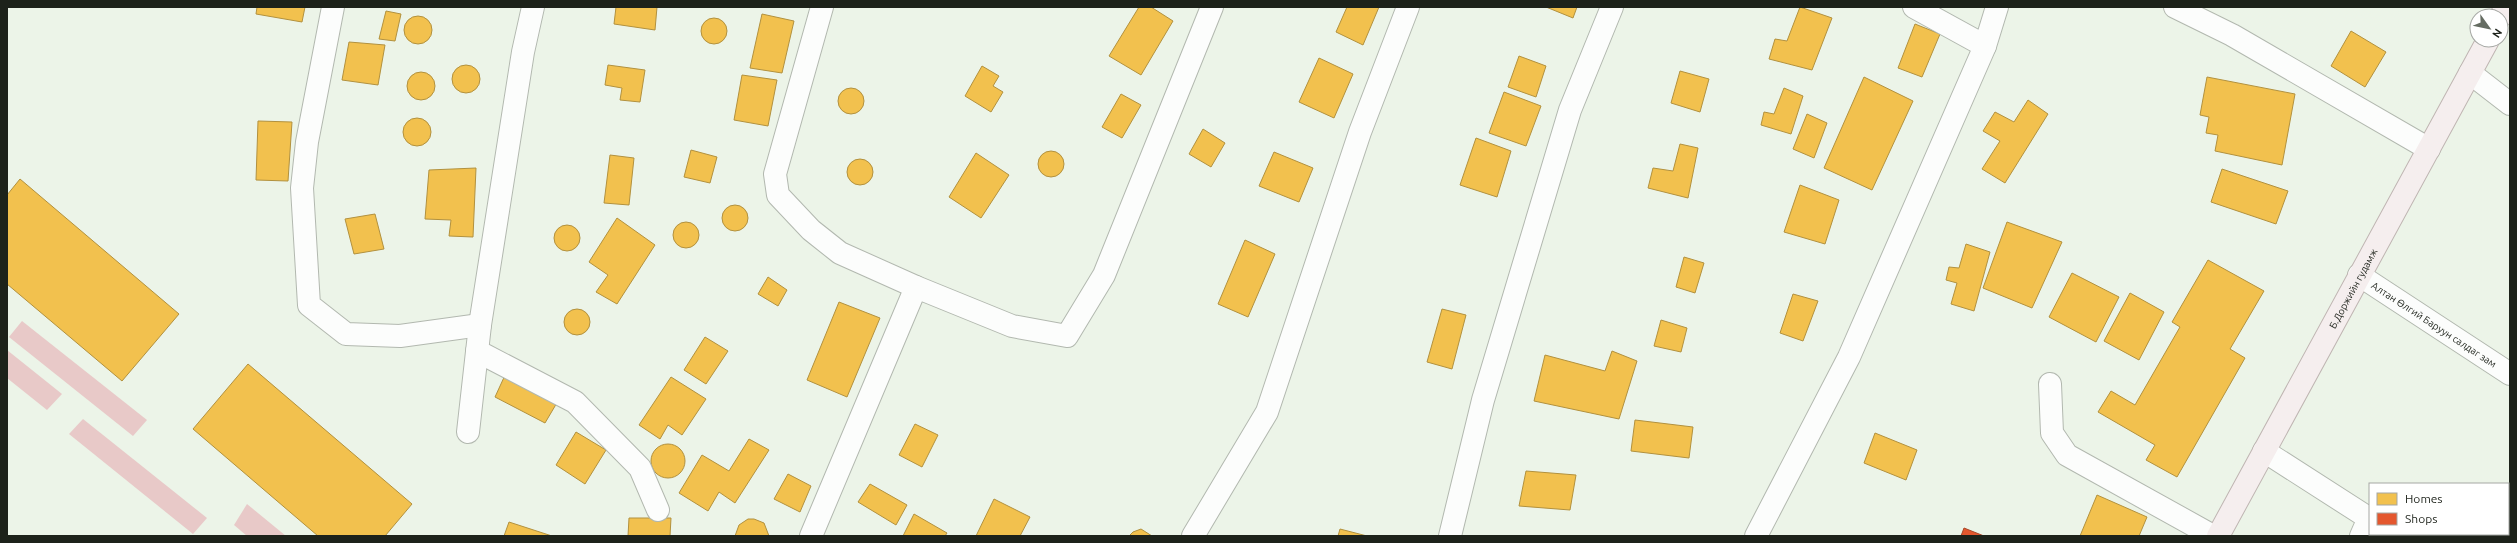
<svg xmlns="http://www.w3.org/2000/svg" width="2517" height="543" viewBox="0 0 2517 543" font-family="Ubuntu,sans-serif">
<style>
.forest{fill:#e8c9c8}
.homes{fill:#f2c14e;stroke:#b2913e}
.shops{fill:#e4572e;stroke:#a84728}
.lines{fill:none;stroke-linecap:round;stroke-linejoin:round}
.minor-casing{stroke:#b2b8af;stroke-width:24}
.major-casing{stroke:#bfb5b2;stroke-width:24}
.minor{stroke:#fcfdfc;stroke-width:22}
.major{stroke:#f5eeee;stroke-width:22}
.labels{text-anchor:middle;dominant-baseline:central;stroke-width:4;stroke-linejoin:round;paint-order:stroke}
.street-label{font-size:10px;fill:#1d221a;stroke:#fff}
</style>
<rect width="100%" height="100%" fill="#ecf4e8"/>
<g class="forest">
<polygon points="22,321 147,420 133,436 9,337"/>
<polygon points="7,350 62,394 47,410 7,378"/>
<polygon points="83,419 207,518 193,534 69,434"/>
<polygon points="247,504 286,536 247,536 234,525"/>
</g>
<g class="homes">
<polygon points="257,7 305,7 302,22 256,14"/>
<polygon points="616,7 657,7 655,30 614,24"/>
<polygon points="1139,7 1151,7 1173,21 1141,75 1109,56"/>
<polygon points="1347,7 1379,7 1363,45 1336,32"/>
<polygon points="1546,7 1577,7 1573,18"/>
<polygon points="1800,7 1832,18 1812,70 1769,59 1775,39 1787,41"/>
<polygon points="386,11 401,14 395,41 379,39"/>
<polygon points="762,14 794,21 782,73 750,68"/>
<circle cx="418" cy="30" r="14"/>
<circle cx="714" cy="31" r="13"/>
<polygon points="1915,24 1940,34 1922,77 1898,68"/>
<polygon points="2351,31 2386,52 2365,87 2331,66"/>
<polygon points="349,42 385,45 378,85 342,80"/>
<polygon points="1519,56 1546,66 1536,97 1508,87"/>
<polygon points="1319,58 1353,74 1334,118 1299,102"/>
<circle cx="466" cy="79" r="14"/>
<polygon points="608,65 645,70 640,102 620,100 622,88 605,85"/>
<polygon points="982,66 999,76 993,86 1003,92 991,112 965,96"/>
<polygon points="1680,71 1709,79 1700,112 1671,103"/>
<circle cx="421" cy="86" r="14"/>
<polygon points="742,75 777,80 768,126 734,120"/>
<polygon points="1864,77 1913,101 1872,190 1824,168"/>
<polygon points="2207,77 2295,94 2282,165 2215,151 2218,135 2206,133 2209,117 2200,115"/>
<circle cx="851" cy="101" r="13"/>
<polygon points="1784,88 1803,96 1791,134 1761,125 1764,112 1774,114"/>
<polygon points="1504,92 1541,106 1526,146 1489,133"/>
<polygon points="1121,94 1141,105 1122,138 1102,127"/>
<polygon points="2028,100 2048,114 2005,183 1982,169 2000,141 1983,131 1995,112 2014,122"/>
<polygon points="1807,114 1827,123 1814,158 1793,149"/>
<circle cx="417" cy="132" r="14"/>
<polygon points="258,121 292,122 288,181 256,180"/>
<polygon points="1203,129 1225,143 1211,167 1189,154"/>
<polygon points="1476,138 1511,151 1497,197 1460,185"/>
<polygon points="1680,144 1698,148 1688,198 1648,188 1653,168 1673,171"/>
<polygon points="691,150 717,157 710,183 684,177"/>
<circle cx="1051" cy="164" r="13"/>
<polygon points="1274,152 1313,168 1299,202 1259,186"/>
<polygon points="976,153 1009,175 981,218 949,197"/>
<polygon points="610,155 634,158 629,205 604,203"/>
<circle cx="860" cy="172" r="13"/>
<polygon points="476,168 473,237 449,236 451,220 425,219 429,170"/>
<polygon points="2222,169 2288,191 2276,224 2211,202"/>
<polygon points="20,179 179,314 122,381 7,284 7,195"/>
<polygon points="1800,185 1839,200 1825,244 1784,232"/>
<circle cx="735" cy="218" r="13"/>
<polygon points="375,214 384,249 354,254 345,219"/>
<polygon points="617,218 655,245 617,304 596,292 608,275 589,262"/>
<circle cx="686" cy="235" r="13"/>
<polygon points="2007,222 2062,242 2032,308 1983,288"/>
<circle cx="567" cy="238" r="13"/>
<polygon points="1245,240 1275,254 1248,317 1218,304"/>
<polygon points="1966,244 1990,252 1974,311 1951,304 1957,283 1946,280 1949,267 1959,268"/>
<polygon points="1684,257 1704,263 1695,293 1676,287"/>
<polygon points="2208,260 2264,291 2230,349 2245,358 2177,477 2146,460 2155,445 2098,412 2111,391 2135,405 2180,327 2172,322"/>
<polygon points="2072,273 2119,297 2096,342 2049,317"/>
<polygon points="768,277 787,290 778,306 758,294"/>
<polygon points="2130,293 2164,312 2139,360 2104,341"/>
<polygon points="1793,294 1818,301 1803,341 1780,333"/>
<polygon points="839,302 880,318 847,397 807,380"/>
<circle cx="577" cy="322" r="13"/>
<polygon points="1442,309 1466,315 1452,369 1427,362"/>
<polygon points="1661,320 1687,328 1681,352 1654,346"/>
<polygon points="705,337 728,351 706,384 684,370"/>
<polygon points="1612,351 1637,361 1619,419 1534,401 1545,355 1605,371"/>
<polygon points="248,364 412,504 385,536 318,536 193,429"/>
<polygon points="506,373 558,401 545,423 495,397"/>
<polygon points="671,377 706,399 682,435 668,425 660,439 639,425"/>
<polygon points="1635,420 1693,427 1689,458 1631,451"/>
<polygon points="915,424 938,435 922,467 899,455"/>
<polygon points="576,432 606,450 585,484 556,465"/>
<polygon points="1875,433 1917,450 1906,480 1864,463"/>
<polygon points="749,439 769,450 735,503 719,492 708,511 679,493 702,455 729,471"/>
<circle cx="668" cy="461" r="17"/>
<polygon points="1526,471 1576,475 1570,510 1519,506"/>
<polygon points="788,474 811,486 800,512 774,499"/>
<polygon points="870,484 907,505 896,525 858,502"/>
<polygon points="2097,495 2147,517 2139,536 2080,536"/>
<polygon points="994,499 1030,517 1020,536 976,536"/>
<polygon points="914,514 947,533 945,536 903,536"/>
<polygon points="629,518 671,518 670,536 628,536"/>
<polygon points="748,519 754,519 764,523 769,536 735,536 739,525"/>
<polygon points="509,522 552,536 504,536"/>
<polygon points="1141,529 1152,536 1129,536 1133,532"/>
<polygon points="1340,529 1367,536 1338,536"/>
</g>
<polygon class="shops" points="1964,528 1984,536 1961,536"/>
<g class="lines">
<defs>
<g id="minor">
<polyline points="333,7 307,142 302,188 309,305 346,334 400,336 480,325"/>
<polyline points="822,7 775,174 778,195 811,230 840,253 916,287"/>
<polyline points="1914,7 1985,46 1997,7"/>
<polyline points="2175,7 2232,35 2429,149"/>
<polyline points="2470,73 2510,104"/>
<path id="s1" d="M2359,275L2510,374"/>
<polyline points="477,351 575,402 640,468 658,510"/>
<polyline points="2050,384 2052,433 2067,455 2213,536"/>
<polyline points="468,432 480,325 523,52 533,7"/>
<polyline points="2264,451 2370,519"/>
<polyline points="2394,534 2397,536"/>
<polyline points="811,536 916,287 1012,326 1067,336 1104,275 1212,7"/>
<polyline points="1193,536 1267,412 1360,132 1408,7"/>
<polyline points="1450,536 1483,400 1570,110 1612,7"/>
<polyline points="1756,536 1849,357 1985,46"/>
<polyline points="2361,536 2369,518"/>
</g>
<g id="major">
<polyline points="2501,16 2506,7"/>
<path id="s2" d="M2218,536L2488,40"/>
</g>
</defs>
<use href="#minor" class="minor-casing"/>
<use href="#major" class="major-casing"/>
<use href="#minor" class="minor"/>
<use href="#major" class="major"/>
</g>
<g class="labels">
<g class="street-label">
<text stroke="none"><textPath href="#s2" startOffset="282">Б.Доржийн гудамж</textPath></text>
<text stroke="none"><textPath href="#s1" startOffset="90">Алтан Өлгий Баруун салдаг зам</textPath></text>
</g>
</g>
<rect width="2517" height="543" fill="none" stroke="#1d221a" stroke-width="16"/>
<rect x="2369" y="483" width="140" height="52" fill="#ffffff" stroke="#a5a7a3"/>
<rect x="2377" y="493" width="20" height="12" fill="#f2c14e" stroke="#a5a7a3"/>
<text x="2405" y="503" font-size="12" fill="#1d221a">Homes</text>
<rect x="2377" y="513" width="20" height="12" fill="#e4572e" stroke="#a5a7a3"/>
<text x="2405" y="523" font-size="12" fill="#1d221a">Shops</text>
<g transform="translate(2489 28) rotate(123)"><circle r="19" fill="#ffffff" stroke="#a5a7a3"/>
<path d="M0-3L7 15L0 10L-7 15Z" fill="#656c62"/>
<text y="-6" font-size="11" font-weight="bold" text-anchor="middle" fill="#1d221a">N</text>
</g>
</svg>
